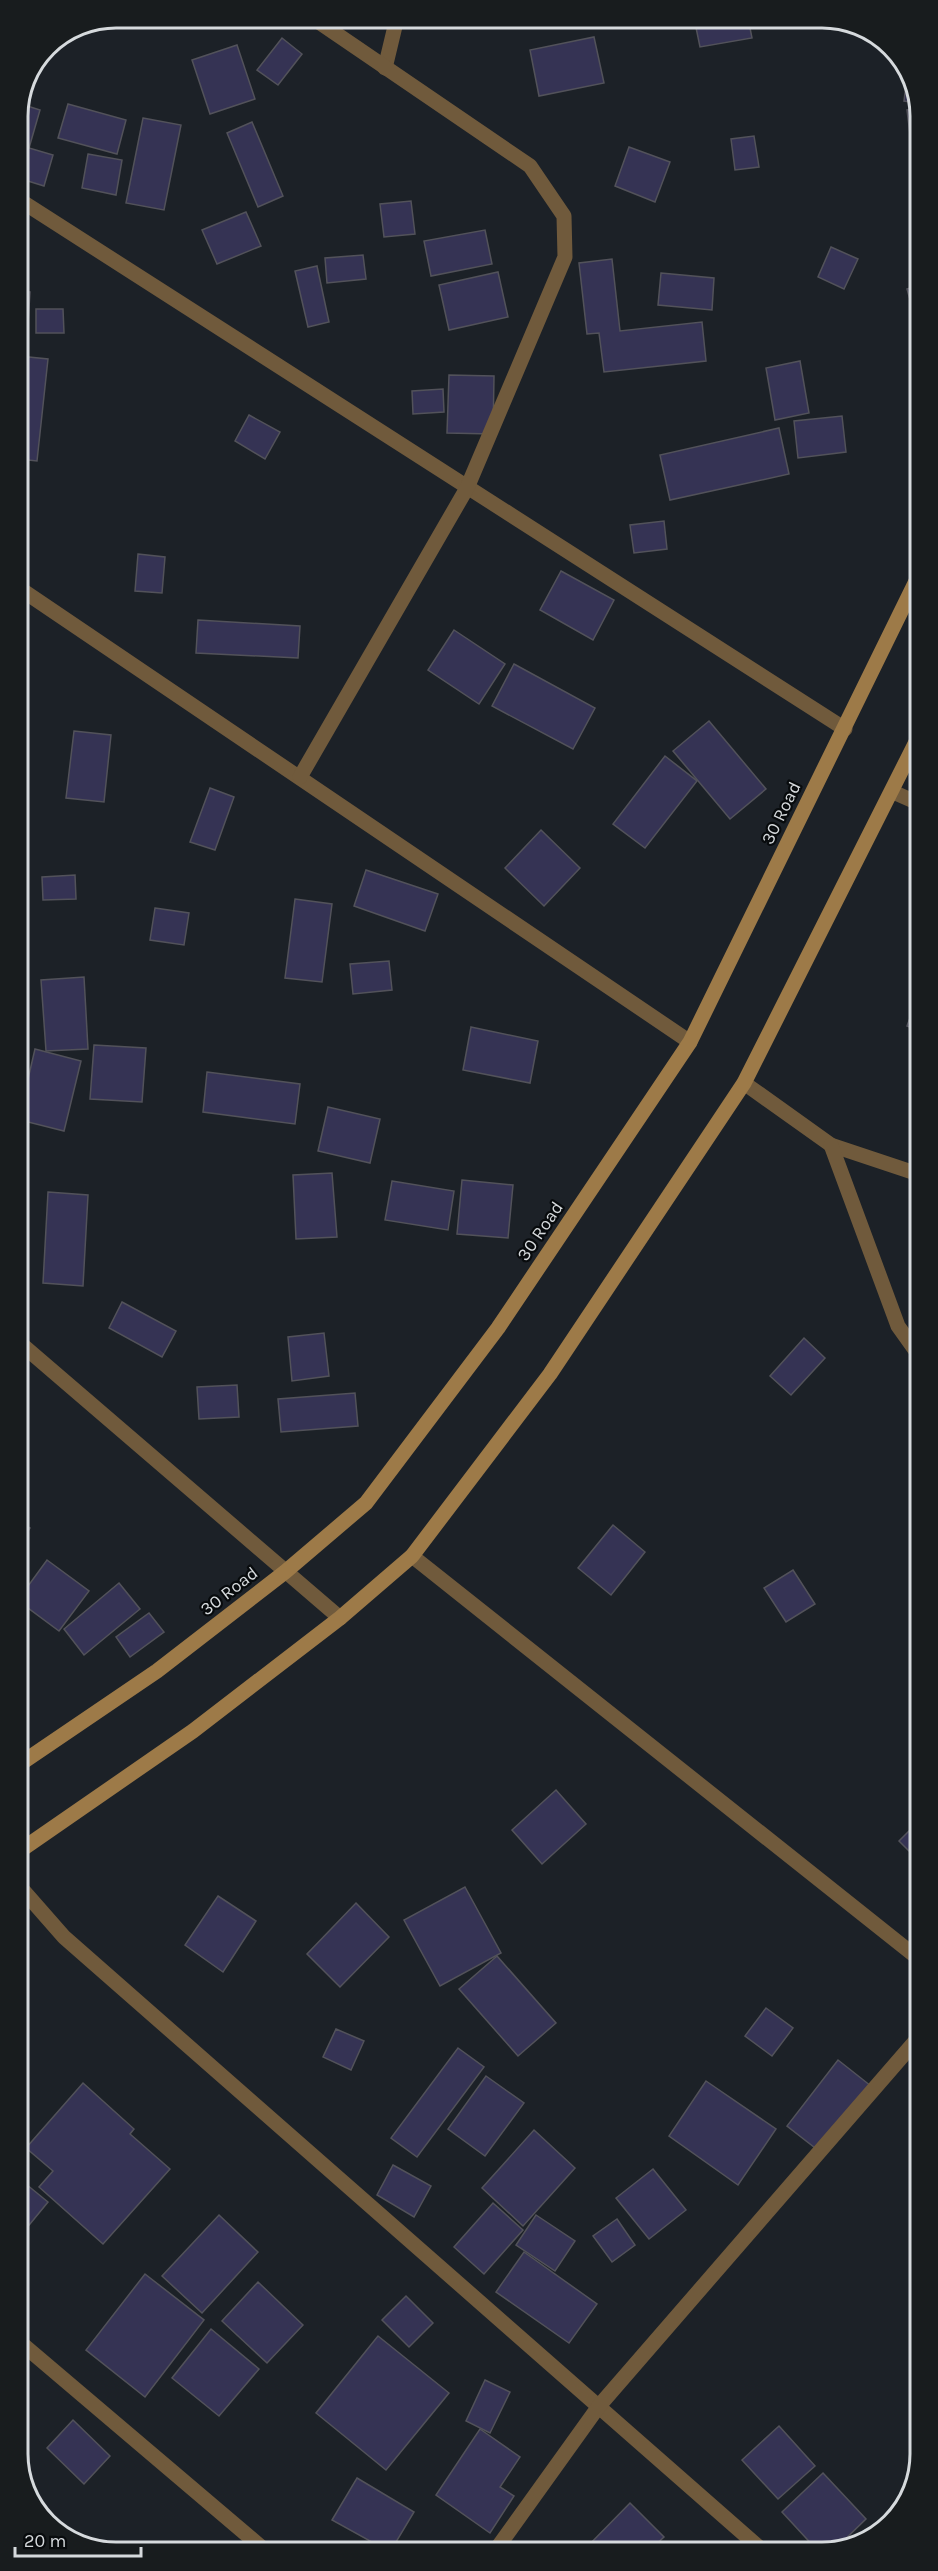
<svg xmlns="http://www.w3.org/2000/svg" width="938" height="2571" viewBox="0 0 938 2571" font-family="Karla,sans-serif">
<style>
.building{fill:#353354;stroke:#52525a;stroke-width:1.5}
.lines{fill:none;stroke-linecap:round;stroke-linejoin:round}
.minor{stroke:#705a3c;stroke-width:15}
.tertiary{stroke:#705a3c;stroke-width:15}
.secondary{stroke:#9d7a48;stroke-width:15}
.labels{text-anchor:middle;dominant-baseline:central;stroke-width:4.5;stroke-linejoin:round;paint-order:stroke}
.street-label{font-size:18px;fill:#d6dadd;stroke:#080b0d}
.rim{fill:none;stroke:#d6dadd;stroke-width:3}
</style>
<rect width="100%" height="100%" fill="#1c2127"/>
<g class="building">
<polygon points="694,18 748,18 752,38 700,47"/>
<polygon points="594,37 604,83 539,96 530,50"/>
<polygon points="282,38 302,54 278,85 257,70"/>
<polygon points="237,45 255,99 210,114 192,60"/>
<polygon points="907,76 917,91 917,103 904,101"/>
<polygon points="21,104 40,110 29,148 53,155 44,186 18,178 18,110"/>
<polygon points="68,104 126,120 117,154 58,138"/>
<polygon points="917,109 917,191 907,110"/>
<polygon points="143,118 181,125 164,210 126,203"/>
<polygon points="252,122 283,196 258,207 227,133"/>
<polygon points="754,136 759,167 735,170 731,139"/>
<polygon points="629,147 670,162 655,202 615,186"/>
<polygon points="88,154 122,160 116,195 82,188"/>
<polygon points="411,201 415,234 384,237 380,204"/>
<polygon points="246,212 261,246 217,264 202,230"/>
<polygon points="485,230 492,264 431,276 424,241"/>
<polygon points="831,247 858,259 844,289 818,277"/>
<polygon points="363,255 366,279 327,283 325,258"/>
<polygon points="612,259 620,331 702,322 706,361 604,372 599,333 587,334 579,263"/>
<polygon points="317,266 329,322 308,327 295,271"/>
<polygon points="498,272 508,317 449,330 439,285"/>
<polygon points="661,273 714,278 712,310 658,305"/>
<polygon points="917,286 917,324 907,289"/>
<polygon points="18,291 30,292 27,339 19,338"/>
<polygon points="36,309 63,309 64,333 36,333"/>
<polygon points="19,356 48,359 37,461 19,459"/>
<polygon points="800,361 809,413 775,420 766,368"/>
<polygon points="449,375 494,376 493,434 447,433"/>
<polygon points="443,389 444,412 413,414 412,391"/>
<polygon points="249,415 280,432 265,459 235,441"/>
<polygon points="842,416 846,452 798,458 794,421"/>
<polygon points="779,428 789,474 670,500 660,455"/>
<polygon points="664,521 667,549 634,553 630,525"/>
<polygon points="138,554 165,557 162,593 135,591"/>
<polygon points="561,571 614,600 593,640 540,610"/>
<polygon points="198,620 300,626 298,658 196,653"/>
<polygon points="454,630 505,664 479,704 428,670"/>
<polygon points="514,664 595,708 573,749 492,706"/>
<polygon points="709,721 766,789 730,819 673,751"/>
<polygon points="74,731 111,735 104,802 66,798"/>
<polygon points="665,756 697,781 645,848 613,824"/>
<polygon points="210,788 234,797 215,850 190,842"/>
<polygon points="541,830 580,868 544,906 505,868"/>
<polygon points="19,866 24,867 19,905"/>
<polygon points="366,870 438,894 425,931 354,906"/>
<polygon points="75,875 76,899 43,900 42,877"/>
<polygon points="295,899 332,904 322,982 285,978"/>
<polygon points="155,908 189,913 184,945 150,940"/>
<polygon points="389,961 392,990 353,994 350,964"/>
<polygon points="84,977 88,1049 46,1051 41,980"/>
<polygon points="918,996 918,1030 907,1026"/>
<polygon points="471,1027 538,1041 530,1083 463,1070"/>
<polygon points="94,1045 146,1048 142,1102 90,1099"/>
<polygon points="35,1049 81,1061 64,1131 20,1120 20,1077 28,1079"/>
<polygon points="207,1072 300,1084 295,1124 203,1112"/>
<polygon points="328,1107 380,1119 370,1163 318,1151"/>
<polygon points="332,1173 337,1237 296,1239 293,1175"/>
<polygon points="462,1180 513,1185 508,1238 457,1234"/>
<polygon points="392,1181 454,1191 448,1230 385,1220"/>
<polygon points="48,1192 88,1195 83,1286 43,1283"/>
<polygon points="122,1302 176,1331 162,1357 109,1328"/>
<polygon points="324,1333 329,1376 292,1381 288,1337"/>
<polygon points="804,1338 825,1358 791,1395 770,1376"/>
<polygon points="237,1385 239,1417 199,1419 197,1387"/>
<polygon points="355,1393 358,1426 281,1432 278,1399"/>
<polygon points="20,1522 30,1528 20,1544"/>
<polygon points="613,1525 645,1552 611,1595 578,1568"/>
<polygon points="47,1560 89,1591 59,1631 20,1602 20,1597"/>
<polygon points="793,1570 815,1604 786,1622 764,1588"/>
<polygon points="119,1583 140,1609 84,1655 64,1629"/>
<polygon points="149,1613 164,1632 130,1657 116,1637"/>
<polygon points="556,1790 586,1824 542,1864 512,1830"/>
<polygon points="919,1821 919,1861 899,1841"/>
<polygon points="465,1887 501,1953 440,1986 404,1920"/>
<polygon points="218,1896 256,1921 223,1972 185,1945"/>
<polygon points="356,1903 389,1937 340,1987 307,1954"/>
<polygon points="497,1956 556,2023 518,2056 459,1989"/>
<polygon points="766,2008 793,2028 772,2056 745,2036"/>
<polygon points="336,2029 364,2041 351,2070 323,2057"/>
<polygon points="458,2048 484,2067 417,2157 391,2138"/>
<polygon points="838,2060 871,2086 819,2151 787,2126"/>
<polygon points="486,2076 524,2103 485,2156 448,2129"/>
<polygon points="706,2081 776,2129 738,2185 669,2136"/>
<polygon points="83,2083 134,2129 130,2134 170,2169 103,2244 39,2187 53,2171 26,2148"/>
<polygon points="534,2130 575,2168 523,2226 482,2188"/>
<polygon points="393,2165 431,2186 414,2217 377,2195"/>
<polygon points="653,2169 686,2210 649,2239 616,2198"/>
<polygon points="21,2180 48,2202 21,2235"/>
<polygon points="493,2203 523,2230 484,2274 454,2247"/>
<polygon points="219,2215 258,2252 202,2313 162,2276"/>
<polygon points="536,2215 575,2241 555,2271 516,2245"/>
<polygon points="617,2219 635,2245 612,2262 593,2236"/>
<polygon points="524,2252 597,2304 569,2343 496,2292"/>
<polygon points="145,2274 204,2320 145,2397 86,2350"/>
<polygon points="258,2282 303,2325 267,2363 222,2321"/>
<polygon points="406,2296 433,2323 409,2347 382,2320"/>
<polygon points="211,2329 259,2369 219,2416 172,2378"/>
<polygon points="378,2336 449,2393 386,2470 316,2413"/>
<polygon points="485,2380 510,2392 490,2433 466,2421"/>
<polygon points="73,2420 110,2456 84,2484 47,2448"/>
<polygon points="779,2426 815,2466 778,2499 742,2460"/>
<polygon points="480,2429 520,2457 500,2487 514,2496 490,2533 436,2495"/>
<polygon points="823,2473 866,2519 834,2550 817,2550 782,2512"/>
<polygon points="357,2478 414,2512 390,2552 332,2520"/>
<polygon points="630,2503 664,2537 650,2550 583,2551"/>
</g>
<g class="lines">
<g class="minor">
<polyline points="385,68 397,18"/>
<polyline points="18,199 845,729"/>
<polyline points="19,588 690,1042"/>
<polyline points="300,777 467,488 565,257 564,216 530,166 313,18"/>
<polyline points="893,792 918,803"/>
<polyline points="744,1083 831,1145 918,1174"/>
<polyline points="831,1145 898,1326 918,1354"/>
<polyline points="412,1556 919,1959"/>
<polyline points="21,1888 64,1937 762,2550"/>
<polyline points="21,2343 267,2552"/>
<polyline points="495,2551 599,2406 919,2037"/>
</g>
<polyline class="tertiary" points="20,1343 340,1618"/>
<g class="secondary">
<polyline points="20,1764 157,1671 285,1572 366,1503 498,1328 690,1042 917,579"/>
<polyline points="21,1850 193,1731 340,1618 412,1556 550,1374 744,1083 917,740"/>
</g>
</g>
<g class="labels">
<g class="street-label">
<text transform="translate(781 813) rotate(-64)">30 Road</text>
<text transform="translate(540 1231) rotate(-56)">30 Road</text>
<text transform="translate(229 1591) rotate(-38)">30 Road</text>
</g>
</g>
<path d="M0 0H938V2571H0ZM116 28H822A88 88 0 0 1 910 116V2454A88 88 0 0 1 822 2542H116A88 88 0 0 1 28 2454V116A88 88 0 0 1 116 28Z" fill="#181c1e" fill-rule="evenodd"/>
<path class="rim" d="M116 28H822A88 88 0 0 1 910 116V2454A88 88 0 0 1 822 2542H116A88 88 0 0 1 28 2454V116A88 88 0 0 1 116 28Z"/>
<path d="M15 2547v9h126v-9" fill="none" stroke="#d6dadd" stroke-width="3"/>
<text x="24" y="2547" font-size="18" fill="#d6dadd" stroke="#080b0d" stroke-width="4.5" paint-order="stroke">20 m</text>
</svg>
